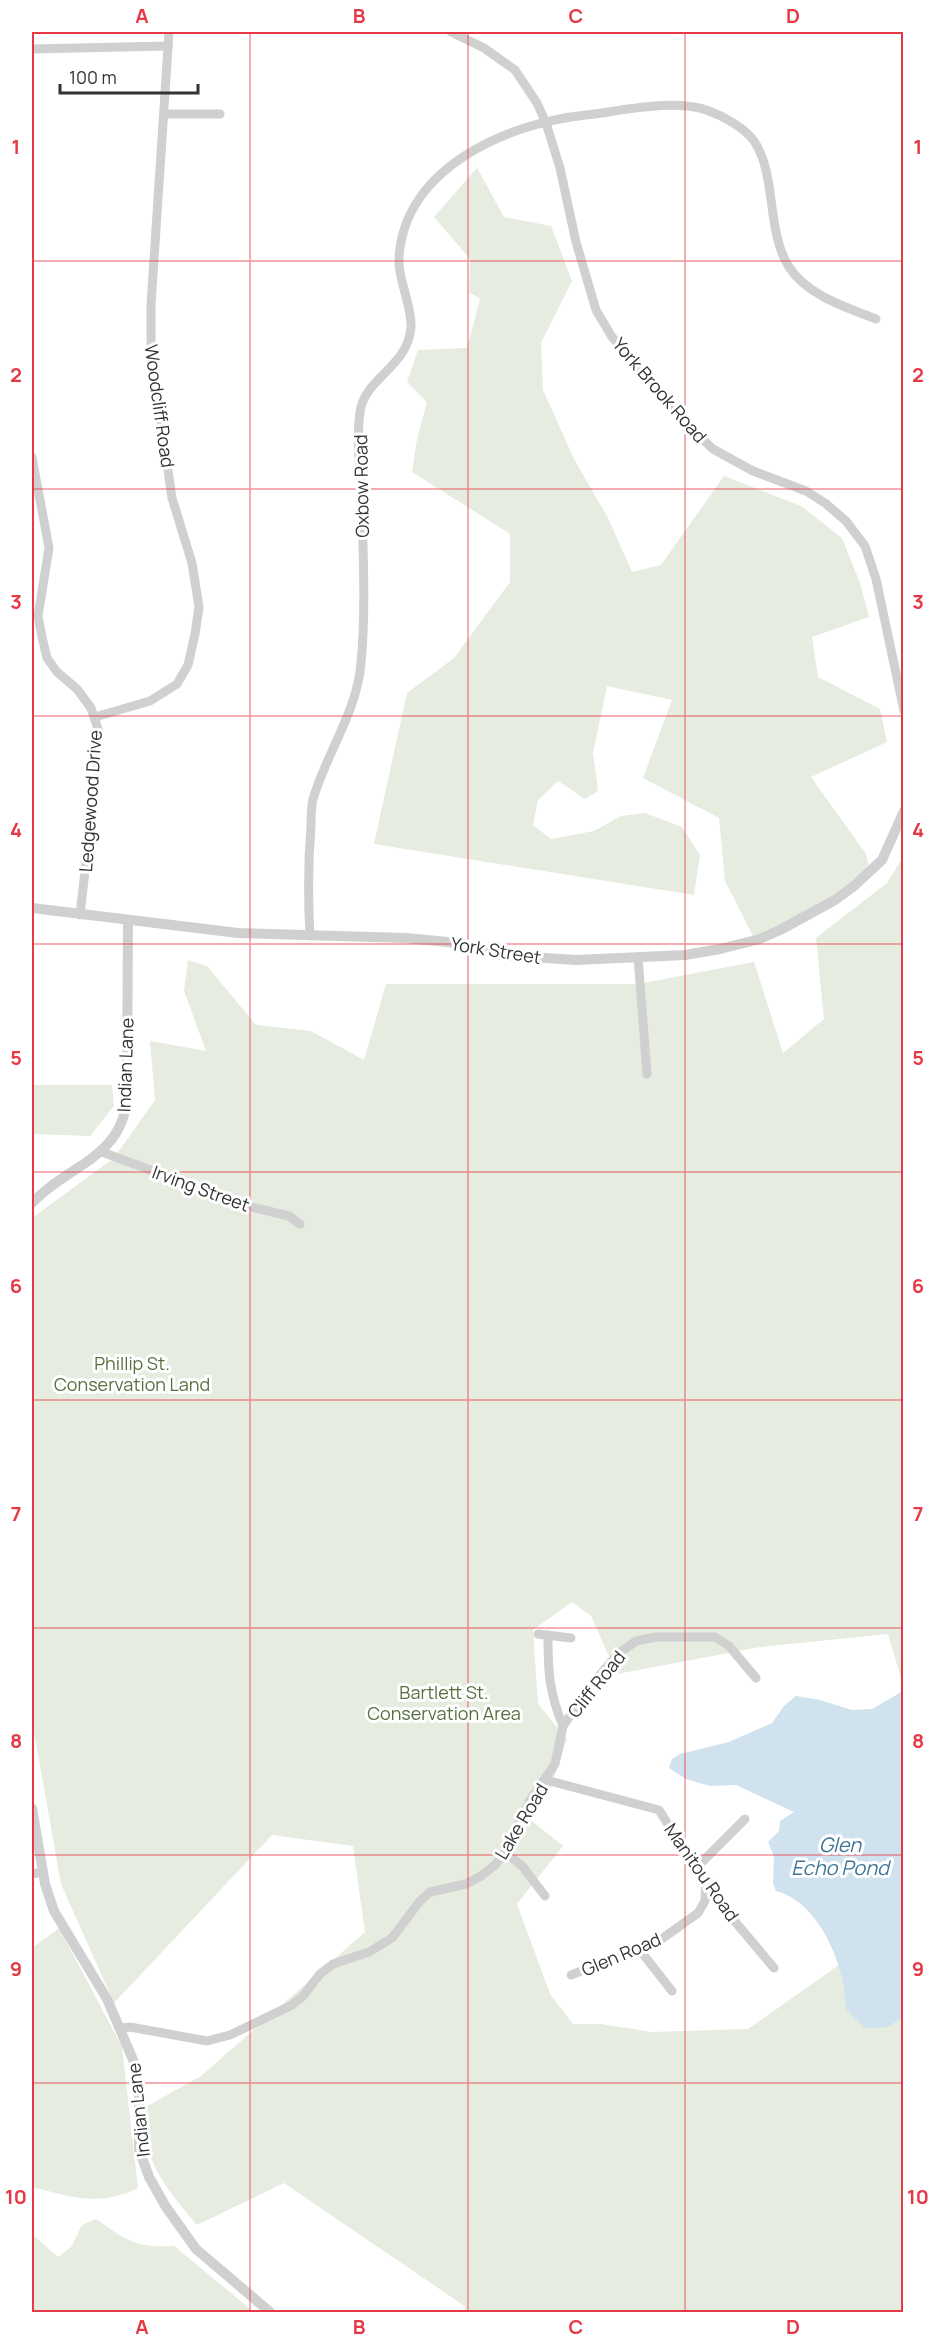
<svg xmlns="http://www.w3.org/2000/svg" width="935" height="2344" viewBox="0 0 935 2344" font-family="Manrope,sans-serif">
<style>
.green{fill:#e6ecdf}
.water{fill:#cfe2ee}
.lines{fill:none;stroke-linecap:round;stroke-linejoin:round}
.minor{stroke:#d0d0d0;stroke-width:9}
.tertiary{stroke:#d0d0d0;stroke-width:10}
.grid{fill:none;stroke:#e63946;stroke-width:1.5;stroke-opacity:0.55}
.labels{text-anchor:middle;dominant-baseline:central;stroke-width:6;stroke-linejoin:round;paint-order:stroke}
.street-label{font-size:18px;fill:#333;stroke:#fff}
.park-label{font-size:18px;fill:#56703f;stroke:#fff}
.water-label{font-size:20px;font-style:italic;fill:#3f7597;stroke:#fff}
.neatline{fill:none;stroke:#e63946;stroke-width:2}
.grid-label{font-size:20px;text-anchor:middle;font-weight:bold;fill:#e63946}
</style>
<rect width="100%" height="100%" fill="#fff"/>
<g class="green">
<polygon points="477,168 504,217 551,226 572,281 541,343 543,390 574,459 608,518 632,572 661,565 724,476 801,506 842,538 860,583 869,617 812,637 818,677 880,709 887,742 811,777 866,854 870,872 854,886 755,940 725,881 719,818 643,778 672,700 607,686 593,753 598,791 585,799 558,781 538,800 533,825 551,839 594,831 621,816 645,813 682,827 700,855 694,895 374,844 407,693 454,658 510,582 510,534 412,472 417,439 427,402 407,382 418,350 467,348 480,299 469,292 470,259 434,217"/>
<path d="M903,857V1685L888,1634L760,1647L617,1674L591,1616L572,1602L533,1630L538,1704L567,1739L551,1787L528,1818L563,1846L517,1904L550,1994L573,2024H601L652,2032L748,2029L839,1965L846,1990V2009L888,2027L903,2018V2312H462L466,2307L284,2183L197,2225C167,2189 140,2159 144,2108L201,2076L365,1932L353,1846L272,1835L114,2003L61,1884L32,1721V1218L114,1158L155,1100L150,1041L206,1051L184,991L188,960L207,966L256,1025L311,1031L364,1060L386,984H638L754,962L783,1053L824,1019L816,938L887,883Z"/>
<polygon points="32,1085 112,1085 114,1106 90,1136 32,1134"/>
<path d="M59,1928L122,2047L138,2188C98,2207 72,2197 32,2187V1948Z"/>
<path d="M96,2219C127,2241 135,2248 174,2246L254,2312H32V2234L58,2257L71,2247L82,2225Z"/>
</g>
<path class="water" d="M903,1691V2018L888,2027L865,2028L846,2009C846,1968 820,1902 776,1891L773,1883L774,1856L768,1842L779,1831L780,1821L794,1812L736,1785L710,1786L686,1779L669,1768L672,1759L680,1754L729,1742L772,1723L784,1706L796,1696L820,1700L852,1710L872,1709Z"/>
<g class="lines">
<g class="minor">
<polyline points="451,32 484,48 515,70 537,103 546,123 560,168 576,242 596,310 612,337 696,433 713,449 753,471 806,491 825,503 846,521 865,546 876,579 904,711"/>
<polyline points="32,49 168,46"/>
<polyline points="164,114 220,114"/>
<polyline points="32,457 49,548 38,616 42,637 47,658 57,672 77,689 91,708 98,729 98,757 80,915"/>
<polyline points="95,717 150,701 177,684 188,665 195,634 199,607 192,563 172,498 151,352 151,305 169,32"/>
<path d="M310,936C308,900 308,862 311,826C311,817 311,807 313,799C327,752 357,712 361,663C366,611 363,556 362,504C361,476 355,435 361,407C369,376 408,366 411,327C412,305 398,281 399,259C403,168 508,123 586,115C622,111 674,98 709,111C723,116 745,128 754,141C777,175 766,231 789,267C808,296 846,307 876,319"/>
<polyline points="638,957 647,1074"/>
<polyline points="102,1152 247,1206 289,1216 300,1224"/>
<polyline points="538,1634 571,1638"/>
<path d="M548,1635C548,1672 549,1692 563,1726"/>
<polyline points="546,1780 659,1810 674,1834 714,1888 732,1918 774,1968"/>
<polyline points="505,1852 523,1867 545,1896"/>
<polyline points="698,1866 745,1819"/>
<polyline points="32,1874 43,1872"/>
<polyline points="639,1949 672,1991"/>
<polyline points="571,1975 656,1943 698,1913 705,1901 706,1877"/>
<polyline points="121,2028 130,2027 207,2041 230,2035 292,2005 303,1996 320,1974 333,1964 369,1952 392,1938 420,1901 430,1892 466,1884 481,1876 495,1865 505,1852 530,1800 555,1764 563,1726 592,1684 618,1654 636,1641 656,1637 715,1637 729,1646 756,1678"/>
</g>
<g class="tertiary">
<polyline points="32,908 238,933 406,938 448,942 502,955 530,957 576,960 685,955 720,949 760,939 782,929 835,900 854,886 882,860 904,811"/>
<path d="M32,1203C68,1164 125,1158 127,1094L128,920"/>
<polyline points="32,1808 45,1884 54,1911 107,1999 134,2062 139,2093 139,2149 149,2177 166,2207 196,2249 270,2312"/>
</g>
</g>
<path class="grid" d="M250,32V2312M468,32V2312M685,32V2312M32,261H904M32,489H904M32,716H904M32,944H904M32,1172H904M32,1400H904M32,1628H904M32,1855H904M32,2083H904"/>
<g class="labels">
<g class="street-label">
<text transform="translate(660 390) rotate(49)">York Brook Road</text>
<text transform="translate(160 406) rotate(82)">Woodcliff Road</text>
<text transform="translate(361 486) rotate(-91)">Oxbow Road</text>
<text transform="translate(90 801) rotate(-86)">Ledgewood Drive</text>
<text transform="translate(496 950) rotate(9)">York Street</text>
<text transform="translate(125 1065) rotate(-88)">Indian Lane</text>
<text transform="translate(201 1188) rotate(20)">Irving Street</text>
<text transform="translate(596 1684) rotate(-51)">Cliff Road</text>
<text transform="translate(521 1821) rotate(-59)">Lake Road</text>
<text transform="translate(702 1872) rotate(55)">Manitou Road</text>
<text transform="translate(621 1954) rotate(-23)">Glen Road</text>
<text transform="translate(138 2110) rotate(-96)">Indian Lane</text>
</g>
<g class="park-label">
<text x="132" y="1363">Phillip St.<tspan x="132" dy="21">Conservation Land</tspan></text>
<text x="444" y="1692">Bartlett St.<tspan x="444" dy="21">Conservation Area</tspan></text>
</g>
<g class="water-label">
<text x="840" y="1844">Glen<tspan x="840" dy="23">Echo Pond</tspan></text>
</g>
</g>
<rect width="935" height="2344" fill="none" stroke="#ffffff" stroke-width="66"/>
<path d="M60 84v9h138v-9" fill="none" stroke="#333333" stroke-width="3"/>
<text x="69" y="84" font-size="18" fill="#333333" stroke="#ffffff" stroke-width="4.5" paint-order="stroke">100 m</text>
<rect x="33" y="33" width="869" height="2278" class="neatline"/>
<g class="grid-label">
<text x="142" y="23">A</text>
<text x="359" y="23">B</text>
<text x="576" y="23">C</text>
<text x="793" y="23">D</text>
<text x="16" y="154">1</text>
<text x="918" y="154">1</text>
<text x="16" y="382">2</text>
<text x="918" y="382">2</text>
<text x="16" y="609">3</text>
<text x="918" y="609">3</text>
<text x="16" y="837">4</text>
<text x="918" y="837">4</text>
<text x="16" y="1065">5</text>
<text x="918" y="1065">5</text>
<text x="16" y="1293">6</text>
<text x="918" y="1293">6</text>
<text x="16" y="1521">7</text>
<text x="918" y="1521">7</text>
<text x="16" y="1748">8</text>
<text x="918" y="1748">8</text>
<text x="16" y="1976">9</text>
<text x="918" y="1976">9</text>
<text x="16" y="2204">10</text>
<text x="918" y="2204">10</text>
<text x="142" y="2334">A</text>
<text x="359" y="2334">B</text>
<text x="576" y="2334">C</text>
<text x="793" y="2334">D</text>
</g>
</svg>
